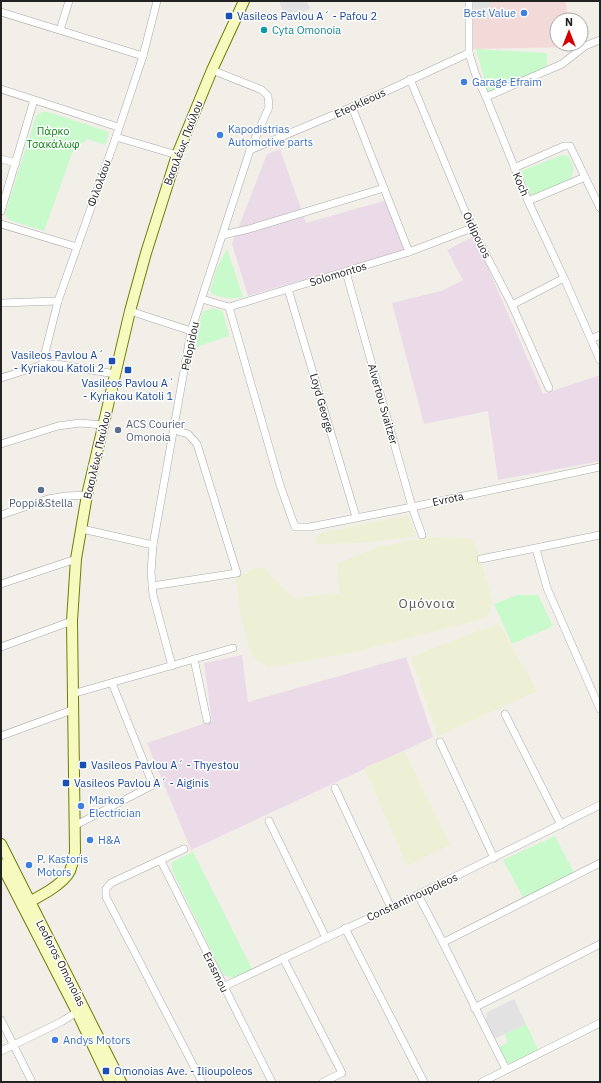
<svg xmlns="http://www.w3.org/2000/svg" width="601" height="1083" viewBox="0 0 601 1083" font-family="'IBM Plex Sans',sans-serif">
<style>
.commercial{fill:#f2dad9}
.industrial{fill:#ebdbe8}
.farmland{fill:#eef0d5}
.park{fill:#c8facc}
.parking{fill:#e2e2e2}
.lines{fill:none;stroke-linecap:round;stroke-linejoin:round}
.street-casing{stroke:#a9a9a9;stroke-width:8}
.secondary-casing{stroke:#707d05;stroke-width:12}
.street{stroke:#fff;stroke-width:7}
.secondary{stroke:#f7fabf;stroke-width:10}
.shop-dot{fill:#3f7fe0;stroke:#fff;stroke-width:1.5}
.transit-dot{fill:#1a4fb4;stroke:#fff;stroke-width:1.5}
.culture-dot{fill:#0f9aa8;stroke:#fff;stroke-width:1.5}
.service-dot{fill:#5c6f8a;stroke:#fff;stroke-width:1.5}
.labels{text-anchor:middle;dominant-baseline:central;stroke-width:3;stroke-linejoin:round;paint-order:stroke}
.shop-label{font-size:11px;fill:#366cbe;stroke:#fff;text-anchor:start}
.transit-label{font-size:11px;fill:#164399;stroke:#fff;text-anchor:start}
.culture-label{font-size:11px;fill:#0d838f;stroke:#fff;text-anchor:start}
.street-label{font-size:11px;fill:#222;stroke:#fff}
.park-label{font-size:11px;fill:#0c8416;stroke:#fff}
.service-label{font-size:11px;fill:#4e5e75;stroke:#fff;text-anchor:start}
.quarter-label{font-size:13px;letter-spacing:1px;fill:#555;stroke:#fff}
</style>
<rect width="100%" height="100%" fill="#f2efe9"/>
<polygon class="commercial" points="472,1 565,1 569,20 557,20 557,44 572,44 571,47 473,49"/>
<g class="industrial">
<polygon points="280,149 306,223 387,200 404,250 248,296 232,244 267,154"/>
<polygon points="474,236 543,394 600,375 600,461 498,480 488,411 424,424 392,303 441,291 463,280 447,250"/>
<polygon points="242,655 248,702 406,657 433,737 191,850 147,743 212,721 204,663"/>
</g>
<g class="farmland">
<polygon points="408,515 416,536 361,543 317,544 314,539 319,533"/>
<polygon points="431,537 471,539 477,548 493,602 486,618 358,651 268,668 251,655 240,611 236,579 252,569 264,568 293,598 340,593 337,564 380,546"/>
<polygon points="499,623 537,691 438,736 411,657"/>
<polygon points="405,751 450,845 407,866 364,768"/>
</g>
<g class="park">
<polygon points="476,49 547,53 547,66 488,93"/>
<polygon points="42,112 48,112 109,132 105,145 88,139 74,148 44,231 9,220 5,214 36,116"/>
<path d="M562,155L568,156C574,165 575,170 570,180L531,196L521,171Z"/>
<path d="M227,249L243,297C233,300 222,298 212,294L210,290L217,268Z"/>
<polygon points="214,308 220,310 223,312 229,336 196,347 201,316 204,311"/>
<polygon points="518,595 538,595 553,626 512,644 494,604"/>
<polygon points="555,836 574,873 524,899 503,860"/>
<polygon points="193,852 252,969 234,978 223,975 172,870 172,862"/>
<path d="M526,1024L539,1052C532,1055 512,1066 506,1062C502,1059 500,1052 498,1048L508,1042L505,1034Z"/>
</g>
<g class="parking">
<polygon points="279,1 307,1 310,9 285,17"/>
<rect x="473" y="1" width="17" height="17"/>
<polygon points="514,999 526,1024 494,1039 486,1021 487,1013 490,1011"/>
</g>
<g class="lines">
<defs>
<g id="street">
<polyline points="469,1 469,53 475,73 486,97 528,201 564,278 600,360"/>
<polyline points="1,12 143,56"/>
<polyline points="60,30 69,1"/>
<polyline points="410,79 472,228 512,305 549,388"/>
<polyline points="1,89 118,127"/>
<polyline points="486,97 562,64 585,46 600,40"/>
<polyline points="352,107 409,252"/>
<polyline points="116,137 177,155"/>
<polyline points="250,150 352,107 469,53"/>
<polyline points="1,159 16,163"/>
<polyline points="514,168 564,146 570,146 600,208"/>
<polyline points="528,201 585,177"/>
<polyline points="1,211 34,100"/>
<polyline points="1,224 77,247"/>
<polyline points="223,235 249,229 384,188"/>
<polyline points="346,272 412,507 422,535"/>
<polyline points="288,289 356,517"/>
<polyline points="202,299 229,307 409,252 472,228"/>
<polyline points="1,303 58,301"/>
<polyline points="512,305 564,278"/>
<polyline points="229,307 280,485 295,527 310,527 412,507 600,467"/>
<polyline points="130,311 191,331"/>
<polyline points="591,339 600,335"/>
<polyline points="42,365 58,301 116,137 143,56 157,1"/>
<polyline points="1,378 42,365 56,364 115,374"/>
<polyline points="1,444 58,426 80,423 103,425"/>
<polyline points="1,515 48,499 66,496 87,495"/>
<polyline points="82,529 153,545"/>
<polyline points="536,549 547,588 600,709"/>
<polyline points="481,559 600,535"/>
<polyline points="1,584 76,559"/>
<polyline points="152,586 237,573 197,444 188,434 174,430"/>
<polyline points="1,647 72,621"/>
<polyline points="194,659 207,720"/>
<polyline points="172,666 153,595 151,572 153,545 191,331 250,150 269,107 268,96 262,90 212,70"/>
<polyline points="72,694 233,648"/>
<polyline points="505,714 561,825"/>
<polyline points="1,736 72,710"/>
<polyline points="440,742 494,858"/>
<polyline points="335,788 391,908"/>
<polyline points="269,821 326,938"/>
<polyline points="76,825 153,785 112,683"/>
<polyline points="184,849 111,883 106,889 106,897 202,1082"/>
<polyline points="161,861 272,1082"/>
<path d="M418,895C449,952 476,1011 506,1069"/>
<polyline points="345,928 424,1082"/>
<polyline points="444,942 600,863"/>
<polyline points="283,958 342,1073 323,1082"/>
<polyline points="223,987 326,938 391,908 600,805"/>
<polyline points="474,1008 600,944"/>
<polyline points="1,1020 32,1082"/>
<polyline points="1,1051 61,1022 77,1012"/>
<polyline points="482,1082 600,1023"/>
</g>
<g id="secondary">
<polyline points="1,844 121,1082"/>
<polyline points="1,864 77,1012 110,1082"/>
<path d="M22,905C36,899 63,885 70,871C72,865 74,858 75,852L72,621L76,559L87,495L130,311L146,253L177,155L212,70L244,1"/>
</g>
</defs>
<use href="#street" class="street-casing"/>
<use href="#secondary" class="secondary-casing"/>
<use href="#street" class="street"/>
<use href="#secondary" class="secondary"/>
</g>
<g class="shop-dot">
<circle cx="524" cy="13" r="4"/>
<circle cx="464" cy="82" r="4"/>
<circle cx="220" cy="135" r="4"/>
<circle cx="81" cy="806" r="4"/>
<circle cx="90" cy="840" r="4"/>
<circle cx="29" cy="865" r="4"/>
<circle cx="55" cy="1040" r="4"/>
</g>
<g class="transit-dot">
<rect x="225" y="12" width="8" height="8" rx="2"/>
<rect x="108" y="357" width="8" height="8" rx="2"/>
<rect x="124" y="366" width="8" height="8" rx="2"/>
<rect x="79" y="761" width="8" height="8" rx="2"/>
<rect x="62" y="779" width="8" height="8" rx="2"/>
<rect x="102" y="1067" width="8" height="8" rx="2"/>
</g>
<circle class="culture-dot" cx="264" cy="30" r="4"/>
<g class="service-dot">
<circle cx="118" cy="430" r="4"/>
<circle cx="41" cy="490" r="4"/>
</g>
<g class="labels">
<g class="shop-label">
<text x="516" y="13" text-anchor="end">Best Value</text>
<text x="472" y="82">Garage Efraim</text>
<text x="228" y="129">Kapodistrias<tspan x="228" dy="13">Automotive parts</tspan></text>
<text x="89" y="800">Markos<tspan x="89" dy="13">Electrician</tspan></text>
<text x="98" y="840">H&amp;A</text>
<text x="37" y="859">P. Kastoris<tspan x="37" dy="13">Motors</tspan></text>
<text x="63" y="1040">Andys Motors</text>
</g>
<g class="transit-label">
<text x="237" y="16">Vasileos Pavlou A´ - Pafou 2</text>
<text x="104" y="355" text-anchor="end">Vasileos Pavlou A´<tspan x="104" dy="13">- Kyriakou Katoli 2</tspan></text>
<text x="128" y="383" text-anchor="middle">Vasileos Pavlou A´<tspan x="128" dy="13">- Kyriakou Katoli 1</tspan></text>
<text x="91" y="765">Vasileos Pavlou A´ - Thyestou</text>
<text x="74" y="783">Vasileos Pavlou A´ - Aiginis</text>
<text x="114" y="1071">Omonoias Ave. - Ilioupoleos</text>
</g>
<g class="culture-label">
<text x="272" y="30">Cyta Omonoia</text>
</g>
<g class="street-label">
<text transform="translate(360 103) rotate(-25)">Eteokleous</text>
<text transform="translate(183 143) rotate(-69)">Βασιλέως Παύλου</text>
<text transform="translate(99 183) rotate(-70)">Φιλολάου</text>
<text transform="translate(521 184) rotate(67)">Koch</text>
<text transform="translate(477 235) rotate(64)">Oidipouos</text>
<text transform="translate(338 274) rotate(-17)">Solomontos</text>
<text transform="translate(190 346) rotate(-78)">Pelopidou</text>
<text transform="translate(322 403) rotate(74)">Loyd George</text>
<text transform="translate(383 404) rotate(74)">Alvertou Svaitzer</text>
<text transform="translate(97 455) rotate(-77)">Βασιλέως Παύλου</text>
<text transform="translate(448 499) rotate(-12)">Evrota</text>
<text transform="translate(412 897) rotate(-25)">Constantinoupoleos</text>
<text transform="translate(61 963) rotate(63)">Leoforos Omonoias</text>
<text transform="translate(216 972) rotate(64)">Erasmou</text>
</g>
<g class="park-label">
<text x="53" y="131">Πάρκο<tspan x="53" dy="13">Τσακάλωφ</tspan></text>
</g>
<g class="service-label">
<text x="126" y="424">ACS Courier<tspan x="126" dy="13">Omonoia</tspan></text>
<text x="41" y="503" text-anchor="middle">Poppi&amp;Stella</text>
</g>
<g class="quarter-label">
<text x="427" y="603">Ομόνοια</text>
</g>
</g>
<rect width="601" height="1083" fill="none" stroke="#222222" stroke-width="4"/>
<g transform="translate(569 32)"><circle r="19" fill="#ffffff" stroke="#a7a7a7"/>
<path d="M0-3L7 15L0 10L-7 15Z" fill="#d40000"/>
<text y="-6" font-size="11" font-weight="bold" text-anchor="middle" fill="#222222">N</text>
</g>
</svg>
